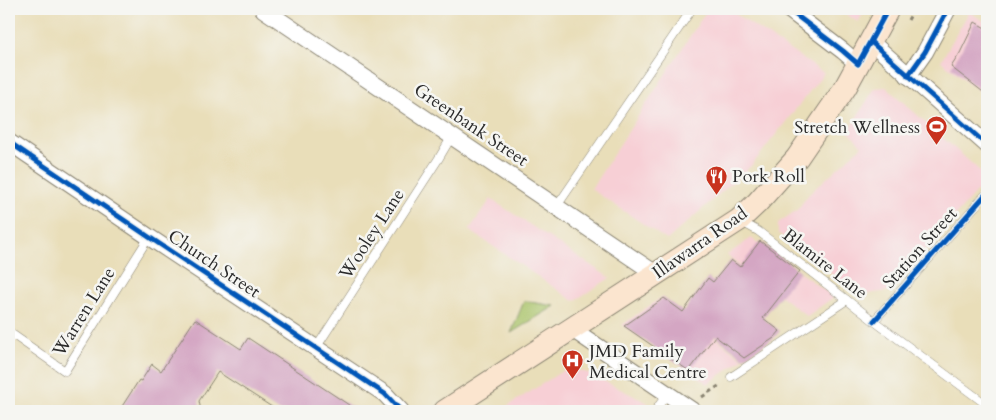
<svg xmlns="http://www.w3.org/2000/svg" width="996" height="420" viewBox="0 0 996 420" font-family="Cardo,serif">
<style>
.built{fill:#f7cfd5}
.green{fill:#a9c267;stroke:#6a7649}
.building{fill:#d4a6c3}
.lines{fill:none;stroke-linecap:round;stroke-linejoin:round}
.lane-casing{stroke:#8a8472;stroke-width:9}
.street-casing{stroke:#8a8472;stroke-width:18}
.secondary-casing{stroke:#8a8472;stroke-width:24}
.path{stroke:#8a8472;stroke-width:3;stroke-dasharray:4 4;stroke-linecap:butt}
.lane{stroke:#fff;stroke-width:8}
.street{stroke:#fff;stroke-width:16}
.secondary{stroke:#fbe5cf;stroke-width:22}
.cycleway-casing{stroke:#f6f6f2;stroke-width:8}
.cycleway{stroke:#0057b8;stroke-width:5}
.labels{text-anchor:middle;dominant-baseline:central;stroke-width:5;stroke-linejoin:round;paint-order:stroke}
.street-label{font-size:18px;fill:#2b2b2b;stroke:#f6f6f2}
.poi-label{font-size:18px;fill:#2b2b2b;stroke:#f6f6f2;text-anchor:start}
</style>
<rect width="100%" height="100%" fill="#f6f6f2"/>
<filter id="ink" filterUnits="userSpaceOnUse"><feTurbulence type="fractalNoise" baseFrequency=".02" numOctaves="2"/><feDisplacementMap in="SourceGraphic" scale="10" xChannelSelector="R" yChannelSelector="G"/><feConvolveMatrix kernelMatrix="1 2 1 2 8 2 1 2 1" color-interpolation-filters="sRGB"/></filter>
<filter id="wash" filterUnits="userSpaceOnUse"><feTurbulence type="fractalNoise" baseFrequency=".0096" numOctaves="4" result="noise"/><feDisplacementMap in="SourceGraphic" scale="20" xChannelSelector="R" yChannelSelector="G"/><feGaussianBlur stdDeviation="1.12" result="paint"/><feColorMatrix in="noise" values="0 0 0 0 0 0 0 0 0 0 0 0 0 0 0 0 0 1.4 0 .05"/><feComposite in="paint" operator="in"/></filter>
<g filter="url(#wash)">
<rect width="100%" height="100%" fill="#e9deb9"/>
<g class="built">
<polygon points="725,9 728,9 824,73 752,165 667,240 591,189 705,13"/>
<polygon points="846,9 866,9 858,22 844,13"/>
<polygon points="969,12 987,23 987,97 941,61"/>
<polygon points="886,87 979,170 985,182 889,291 859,295 778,233 778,223 797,210 809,194 862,146 848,131 875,88"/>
<polygon points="491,199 610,278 574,301 469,230"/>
<polygon points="751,238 834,297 807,316 727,255"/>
<polygon points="662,297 743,359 708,384 622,325"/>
<polygon points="567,368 588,373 648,403 642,411 500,411"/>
</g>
<polygon class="green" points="524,301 555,306 511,333"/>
<g id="blocks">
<g class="building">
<polygon points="975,22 987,29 987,95 951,67 960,53"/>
<polygon points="760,241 800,271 763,318 780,331 774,338 744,358 715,336 689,371 624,326 664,298 683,312 708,278 713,282 731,260 740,267"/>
<polygon points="195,319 241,349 248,338 358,411 278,411 218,372 199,401 201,411 119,411 139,380 141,381 152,364 161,371"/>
</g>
</g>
</g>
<g filter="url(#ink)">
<use href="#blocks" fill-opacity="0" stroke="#8a8472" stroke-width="1"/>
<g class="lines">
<defs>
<g id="lane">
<polyline points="557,206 692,9"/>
<polyline points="740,221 758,231 874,321 987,405"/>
<polyline points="874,321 987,193"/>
<polyline points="9,332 65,371 149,237"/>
<polyline points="316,348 439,158 452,136"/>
<polyline points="731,377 847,300"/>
<polyline points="655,411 667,394"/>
</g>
<g id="street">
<polyline points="263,9 656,274"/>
<polyline points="788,9 843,51 858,64"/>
<polyline points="871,42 987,145"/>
<polyline points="908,76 925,52 948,9"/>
<polyline points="9,142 149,237 385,394 401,411"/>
<polyline points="572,329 693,411"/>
</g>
<polyline id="secondary" points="445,411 739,220 757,203 797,158 845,88 888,9"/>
</defs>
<use href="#lane" class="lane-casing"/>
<use href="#street" class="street-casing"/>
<use href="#secondary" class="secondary-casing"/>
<g class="path">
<polyline points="908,20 914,9"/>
<polyline points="702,397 720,385"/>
</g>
<use href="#lane" class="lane"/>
<use href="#street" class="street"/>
<use href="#secondary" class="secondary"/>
<defs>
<g id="cycleway">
<polyline points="788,9 843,51 858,64 888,9"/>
<polyline points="871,42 987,145"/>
<polyline points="908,76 925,52 948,9"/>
<polyline points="9,142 149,237 385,394 401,411"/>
<polyline points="874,321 987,193"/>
</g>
</defs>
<use href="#cycleway" class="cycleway-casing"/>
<use href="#cycleway" class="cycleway"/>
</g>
</g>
<defs>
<symbol id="stadium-pin" viewBox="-11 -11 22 30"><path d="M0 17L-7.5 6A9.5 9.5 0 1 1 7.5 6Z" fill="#c8321e" stroke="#f6f6f2"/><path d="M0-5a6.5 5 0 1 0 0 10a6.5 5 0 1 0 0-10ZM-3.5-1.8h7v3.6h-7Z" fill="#fff"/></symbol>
<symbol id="restaurant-pin" viewBox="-11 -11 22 30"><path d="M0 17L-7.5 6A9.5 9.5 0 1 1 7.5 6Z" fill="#c8321e" stroke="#f6f6f2"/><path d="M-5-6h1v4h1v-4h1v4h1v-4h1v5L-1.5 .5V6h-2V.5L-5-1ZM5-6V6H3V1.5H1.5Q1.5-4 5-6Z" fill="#fff"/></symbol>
<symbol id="hospital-pin" viewBox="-11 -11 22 30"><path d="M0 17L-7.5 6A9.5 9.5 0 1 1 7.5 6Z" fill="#c8321e" stroke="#f6f6f2"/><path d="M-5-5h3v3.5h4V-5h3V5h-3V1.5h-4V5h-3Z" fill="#fff"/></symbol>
</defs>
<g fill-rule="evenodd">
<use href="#stadium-pin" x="924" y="114" width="25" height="34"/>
<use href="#restaurant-pin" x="704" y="164" width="25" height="34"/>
<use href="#hospital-pin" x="560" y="348" width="25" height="34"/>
</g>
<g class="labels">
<g class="street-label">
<text transform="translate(471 125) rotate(34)">Greenbank Street</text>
<text transform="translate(372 234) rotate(-57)">Wooley Lane</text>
<text transform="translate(700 243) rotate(-35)">Illawarra Road</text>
<text transform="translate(920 248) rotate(-48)">Station Street</text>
<text transform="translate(214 264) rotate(34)">Church Street</text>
<text transform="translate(825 264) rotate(38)">Blamire Lane</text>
<text transform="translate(84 312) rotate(-58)">Warren Lane</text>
</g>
<g class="poi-label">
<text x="920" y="127" text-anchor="end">Stretch Wellness</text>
<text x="732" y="176">Pork Roll</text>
<text x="589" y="351">JMD Family<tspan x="589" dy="21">Medical Centre</tspan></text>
</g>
</g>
<rect width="996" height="420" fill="none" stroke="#f6f6f2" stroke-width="30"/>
</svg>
